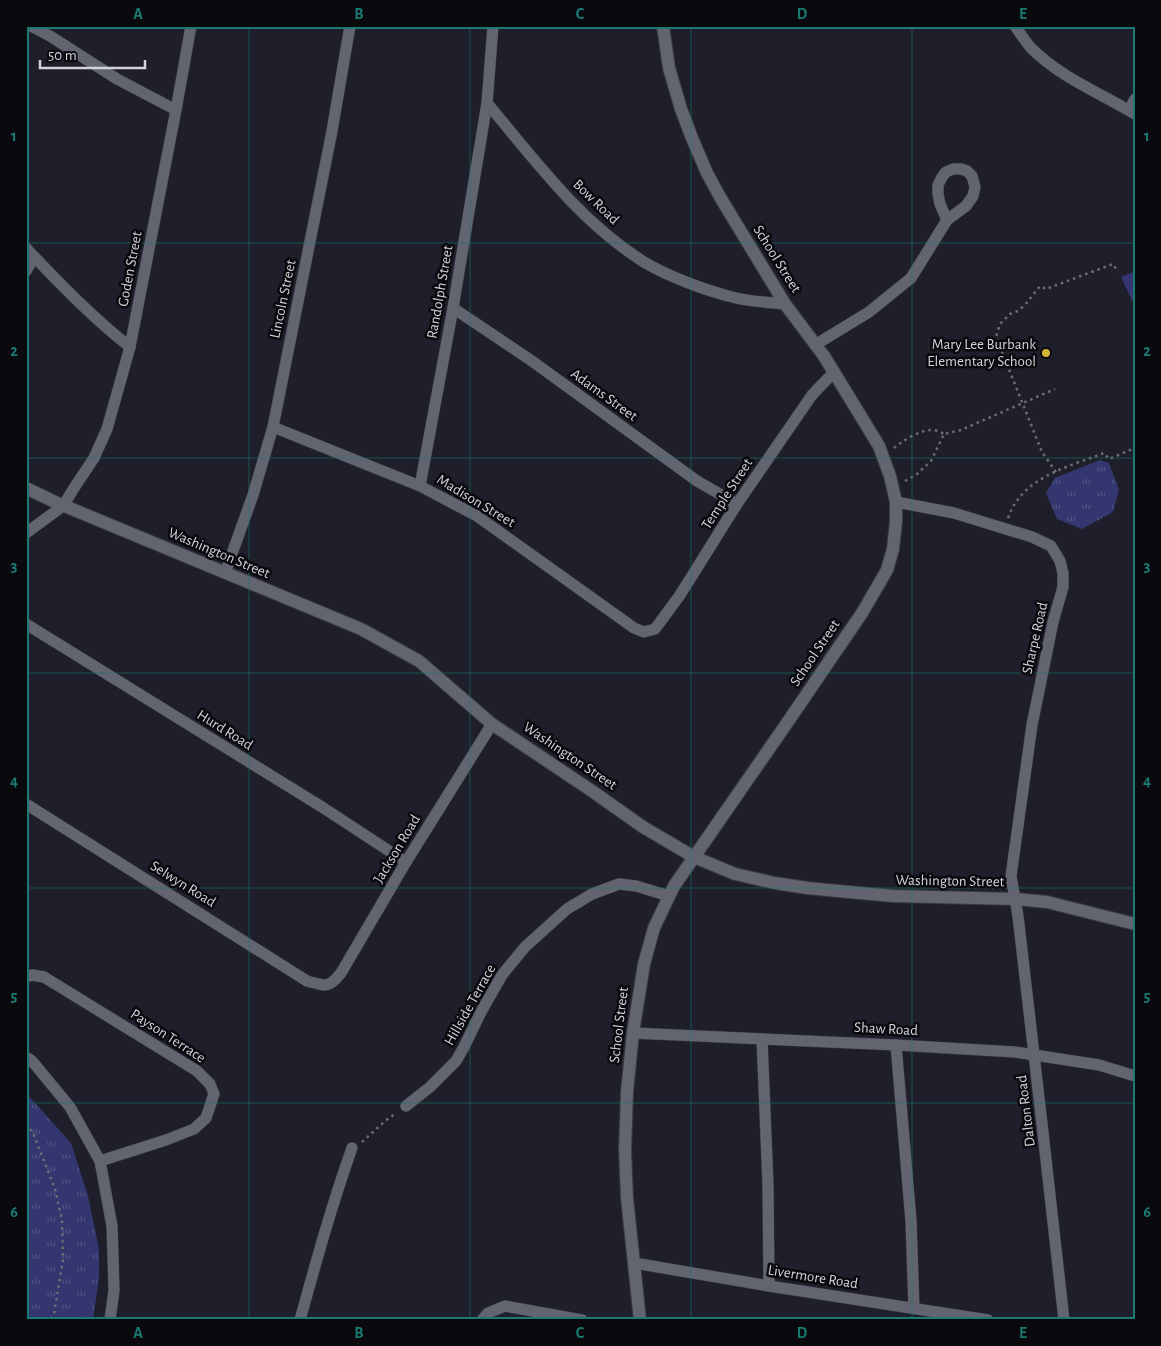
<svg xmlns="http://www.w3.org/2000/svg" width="1161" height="1346" viewBox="0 0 1161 1346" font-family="'Alegreya Sans',sans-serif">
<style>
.green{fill:#34366f}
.park{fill:url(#park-tufts)}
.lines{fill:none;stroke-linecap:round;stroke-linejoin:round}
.minor-casing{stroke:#393a42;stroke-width:12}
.tertiary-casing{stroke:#393a42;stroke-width:14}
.path{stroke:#6c6d76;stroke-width:2.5;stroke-dasharray:2.5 4;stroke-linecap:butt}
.minor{stroke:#626470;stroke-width:11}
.tertiary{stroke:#626470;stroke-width:12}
.grid{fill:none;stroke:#197b73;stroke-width:1;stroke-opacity:0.55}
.poi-dot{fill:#d5b535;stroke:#09090e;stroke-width:2}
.labels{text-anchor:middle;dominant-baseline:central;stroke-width:5;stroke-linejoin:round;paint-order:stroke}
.street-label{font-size:15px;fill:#d3d4db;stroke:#09090e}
.poi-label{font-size:15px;fill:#d3d4db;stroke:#09090e;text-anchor:end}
.neatline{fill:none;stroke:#197b73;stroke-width:2}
.grid-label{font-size:16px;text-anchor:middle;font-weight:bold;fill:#197b73}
</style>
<defs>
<pattern id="park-tufts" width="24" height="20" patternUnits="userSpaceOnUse" patternTransform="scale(1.25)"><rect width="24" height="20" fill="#34366f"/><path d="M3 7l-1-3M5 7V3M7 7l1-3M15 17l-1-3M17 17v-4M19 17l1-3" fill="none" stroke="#505283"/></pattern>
</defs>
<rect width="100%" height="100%" fill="#1e1f2a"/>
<polygon class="green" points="1135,271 1135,300 1132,301 1121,277"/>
<g class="park">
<polygon points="1100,460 1109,463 1119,490 1113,512 1082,529 1057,519 1046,493 1055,478"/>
<polygon points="26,1093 71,1143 88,1196 99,1249 99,1278 93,1320 26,1320"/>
</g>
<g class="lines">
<defs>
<g id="minor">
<polyline points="31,26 50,36 117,79 176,110"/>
<path d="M493,26L487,103C534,159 580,222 644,262C669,277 707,291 736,298C751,302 769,302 785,304"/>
<path d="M1015,26C1020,33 1025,41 1031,48C1060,77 1100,93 1135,114"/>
<polyline points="1129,110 1135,99"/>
<path d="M26,248C59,283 93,318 130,347"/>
<polyline points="26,271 34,257"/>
<polyline points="453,308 532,361 697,481 737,504"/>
<polyline points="815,345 869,312 911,278 947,220 966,206 973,196 975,187 972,176 967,171 961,169 953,169 946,172 942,177 938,185 938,194 940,204 947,220"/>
<polyline points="273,427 420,486 477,516 634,628 644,632 655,629 680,595 737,504 812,395 834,372"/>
<polyline points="420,486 453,308 487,103"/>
<polyline points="896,502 954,513 1032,537 1051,546 1060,561 1063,573 1063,587 1053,622 1032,725 1011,876 1018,916 1042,1124 1064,1320"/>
<polyline points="26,533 63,506 74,488 94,458 107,429 130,347 176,110 191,26"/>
<polyline points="225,573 253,495 273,427 332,131 350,26"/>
<polyline points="26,624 322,807 406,862"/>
<path d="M26,804L307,981C326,986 328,989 341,973L406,862L492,724"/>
<polyline points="26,977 32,975 44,977 197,1071 210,1084 214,1094 206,1118 194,1129 166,1140 100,1161"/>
<polyline points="633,1033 896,1045 1015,1052 1099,1065 1135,1076"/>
<polyline points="762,1039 768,1185 769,1286"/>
<polyline points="896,1045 911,1221 914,1308"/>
<polyline points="26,1057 32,1061 70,1107 100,1161 112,1226 114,1290 110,1320"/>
<polyline points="406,1106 430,1087 456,1061 464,1047 481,1012 502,975 525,947 567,909 592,894 619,884 636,886 669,896"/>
<polyline points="634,1263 769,1286 988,1320"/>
<path d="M300,1320C316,1262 332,1204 352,1148"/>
<polyline points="482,1320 488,1313 505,1306 582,1320"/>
</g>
<g id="tertiary">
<polyline points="26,488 55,502 361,629 419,661 492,724 592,791 643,827 694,857 735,874 775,883 807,888 849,892 893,896 1015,899 1047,902 1135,924"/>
<polyline points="640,1320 627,1198 625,1151 627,1092 633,1033 644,964 654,928 674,886 787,723 862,613 887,570 893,549 896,521 896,502 890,476 879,446 824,356 785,304 720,197 707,173 692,138 681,109 669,68 663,26"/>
</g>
</defs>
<use href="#minor" class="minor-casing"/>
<use href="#tertiary" class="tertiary-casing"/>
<g class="path">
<path d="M894,448C902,441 920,430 932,430C936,430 940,432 944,434"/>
<polyline points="1056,472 1042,452 996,337 1000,324 1010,314 1018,311 1025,305 1040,286 1046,289 1113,264 1118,272"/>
<polyline points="905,481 916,475 931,461 944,434 961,430 1055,389"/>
<path d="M1008,518C1022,477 1068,467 1104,453L1109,459L1135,448"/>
<polyline points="26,1124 33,1133 55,1189 62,1220 63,1260 53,1320"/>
<polyline points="362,1142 384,1122 396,1113"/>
</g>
<use href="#minor" class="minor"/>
<use href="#tertiary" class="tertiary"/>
</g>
<path class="grid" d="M249,26V1320M470,26V1320M691,26V1320M912,26V1320M26,243H1135M26,458H1135M26,673H1135M26,888H1135M26,1103H1135"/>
<circle class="poi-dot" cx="1046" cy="353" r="5"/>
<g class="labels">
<g class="street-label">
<text transform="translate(596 202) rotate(44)">Bow Road</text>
<text transform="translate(777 259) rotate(58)">School Street</text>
<text transform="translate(130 269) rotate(-79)">Goden Street</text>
<text transform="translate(440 292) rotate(-80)">Randolph Street</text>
<text transform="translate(283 299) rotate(-78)">Lincoln Street</text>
<text transform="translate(604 395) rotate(36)">Adams Street</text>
<text transform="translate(727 494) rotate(-57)">Temple Street</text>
<text transform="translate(476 501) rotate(31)">Madison Street</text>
<text transform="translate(219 553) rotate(23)">Washington Street</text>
<text transform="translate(1035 638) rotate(-77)">Sharpe Road</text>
<text transform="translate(815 653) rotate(-56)">School Street</text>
<text transform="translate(225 730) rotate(32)">Hurd Road</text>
<text transform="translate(570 756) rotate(34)">Washington Street</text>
<text transform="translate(397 849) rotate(-59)">Jackson Road</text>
<text transform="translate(950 881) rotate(1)">Washington Street</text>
<text transform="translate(183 884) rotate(32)">Selwyn Road</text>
<text transform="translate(470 1005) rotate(-61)">Hillside Terrace</text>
<text transform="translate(619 1025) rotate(-83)">School Street</text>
<text transform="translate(886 1029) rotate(3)">Shaw Road</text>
<text transform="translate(168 1036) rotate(33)">Payson Terrace</text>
<text transform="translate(1026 1111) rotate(-97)">Dalton Road</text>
<text transform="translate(813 1277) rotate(9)">Livermore Road</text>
</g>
<g class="poi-label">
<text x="1036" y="344">Mary Lee Burbank<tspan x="1036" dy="17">Elementary School</tspan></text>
</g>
</g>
<rect width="1161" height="1346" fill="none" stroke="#09090e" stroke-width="55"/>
<path d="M40 60v8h105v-8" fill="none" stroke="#d3d4db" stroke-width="2.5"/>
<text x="48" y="60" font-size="15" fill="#d3d4db" stroke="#09090e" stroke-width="4" paint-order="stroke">50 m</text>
<rect x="28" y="28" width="1106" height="1290" class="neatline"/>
<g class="grid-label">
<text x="138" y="19">A</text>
<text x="359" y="19">B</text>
<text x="580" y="19">C</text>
<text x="802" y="19">D</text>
<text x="1023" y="19">E</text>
<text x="14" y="141">1</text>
<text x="1147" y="141">1</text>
<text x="14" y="356">2</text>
<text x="1147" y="356">2</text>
<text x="14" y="571">3</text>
<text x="1147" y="571">3</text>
<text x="14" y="786">4</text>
<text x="1147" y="786">4</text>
<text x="14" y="1001">5</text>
<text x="1147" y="1001">5</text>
<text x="14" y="1217">6</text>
<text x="1147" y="1217">6</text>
<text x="138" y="1338">A</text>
<text x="359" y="1338">B</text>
<text x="580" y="1338">C</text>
<text x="802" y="1338">D</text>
<text x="1023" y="1338">E</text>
</g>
</svg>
